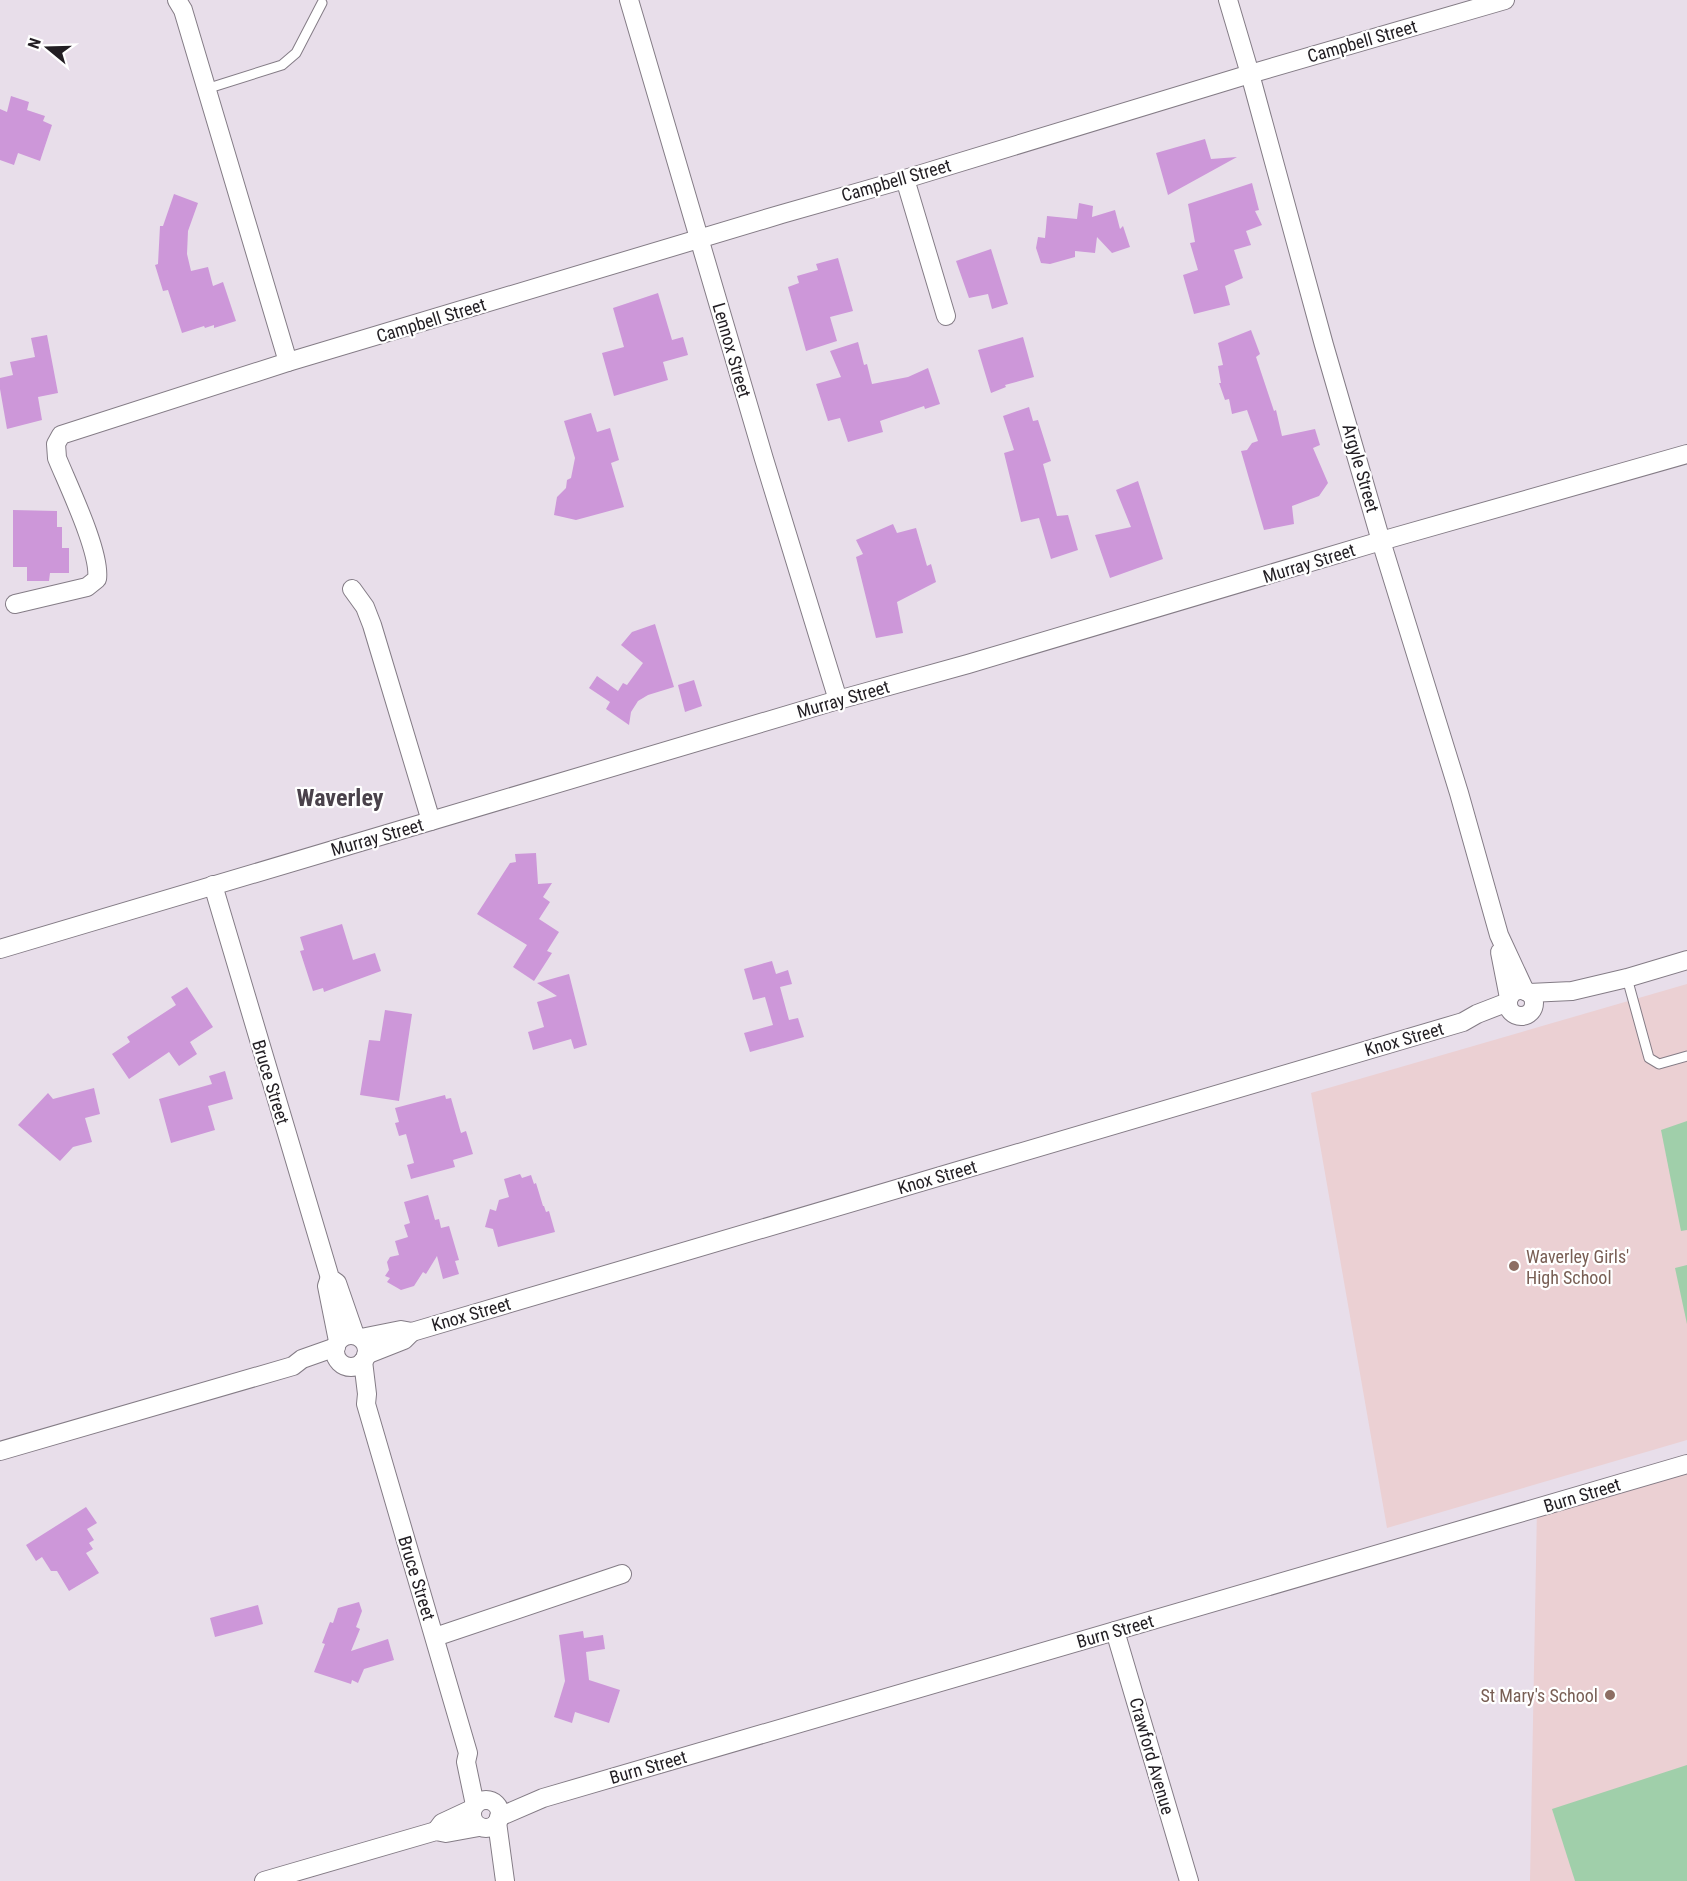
<svg xmlns="http://www.w3.org/2000/svg" width="1687" height="1881" viewBox="0 0 1687 1881" font-family="'Roboto Condensed',sans-serif">
<style>
.education{fill:#ebd0d3}
.green{fill:#a0cfaa}
.building{fill:#cd97d9}
.lines{fill:none;stroke-linecap:round;stroke-linejoin:round}
.service-casing{stroke:#847c86;stroke-width:11}
.minor-casing{stroke:#847c86;stroke-width:20}
.service{stroke:#fff;stroke-width:9}
.minor{stroke:#fff;stroke-width:18}
.education-dot{fill:#8d6e63;stroke:#fff;stroke-width:2}
.labels{text-anchor:middle;dominant-baseline:central;stroke-width:4.5;stroke-linejoin:round;paint-order:stroke}
.street-label{font-size:18px;fill:#221e23;stroke:#fff}
.education-label{font-size:18px;fill:#785e54;stroke:#fff;text-anchor:start}
.district-label{font-size:24px;font-weight:bold;fill:#4a424b;stroke:#fff}
</style>
<rect width="100%" height="100%" fill="#e8deea"/>
<g class="education">
<polygon points="1687,984 1687,1440 1387,1528 1311,1093"/>
<polygon points="1687,1465 1687,1881 1530,1881 1537,1508"/>
</g>
<g class="green">
<polygon points="1687,1121 1687,1230 1681,1231 1661,1130"/>
<polygon points="1687,1265 1687,1324 1675,1268"/>
<polygon points="1687,1765 1687,1881 1575,1881 1552,1809"/>
</g>
<g class="building">
<polygon points="11,96 29,102 27,110 45,116 43,121 52,125 40,161 18,153 14,165 0,160 0,109 7,112"/>
<polygon points="1205,139 1211,159 1237,157 1168,195 1156,153"/>
<polygon points="1252,183 1259,210 1255,211 1262,225 1246,231 1251,245 1234,250 1243,278 1225,286 1230,305 1194,314 1183,275 1198,270 1190,243 1195,242 1188,204"/>
<polygon points="174,194 198,203 188,231 187,254 191,271 208,267 213,286 223,282 236,321 214,328 214,325 205,328 204,326 182,333 168,290 163,291 155,265 158,264 160,226 163,226"/>
<polygon points="1079,203 1093,206 1092,217 1115,210 1120,229 1123,226 1130,247 1112,253 1097,237 1095,253 1075,251 1075,257 1050,264 1041,263 1036,248 1038,237 1045,238 1047,216 1077,219"/>
<polygon points="991,249 1008,304 992,309 988,294 969,298 956,261"/>
<polygon points="838,258 853,311 830,317 837,341 806,351 788,287 799,283 797,276 818,270 816,264"/>
<polygon points="658,293 672,340 683,337 688,355 663,362 668,380 614,396 602,353 624,347 613,308"/>
<polygon points="1251,330 1260,354 1256,357 1274,411 1276,410 1282,436 1315,429 1320,445 1313,448 1328,483 1319,496 1292,506 1294,524 1264,530 1241,451 1247,450 1252,443 1258,441 1247,410 1232,414 1229,399 1225,400 1219,383 1221,383 1218,366 1223,365 1218,343"/>
<polygon points="47,335 58,393 38,397 42,420 7,429 0,389 0,378 13,375 10,362 35,357 31,338"/>
<polygon points="1023,337 1034,377 1005,385 1006,387 991,393 978,350"/>
<polygon points="858,342 864,365 867,364 872,384 908,377 928,368 940,404 925,409 924,406 880,421 883,432 848,442 840,418 828,421 816,384 841,377 830,351"/>
<polygon points="1029,407 1033,421 1038,420 1051,461 1043,464 1057,516 1068,515 1078,550 1051,559 1039,518 1021,522 1004,453 1014,450 1003,416"/>
<polygon points="591,413 597,432 610,428 619,460 611,463 624,507 576,520 554,515 557,497 566,488 567,480 571,478 575,458 564,421"/>
<polygon points="1138,481 1163,559 1110,578 1095,535 1131,527 1116,490"/>
<polygon points="13,510 57,511 57,527 62,527 62,548 69,548 69,573 50,573 49,581 27,581 27,567 13,567"/>
<polygon points="893,524 897,533 916,528 927,566 931,564 936,582 897,602 903,633 876,638 856,557 863,554 856,540"/>
<polygon points="655,624 674,687 648,695 638,701 631,712 629,725 606,709 610,702 589,688 597,676 618,691 623,683 627,685 643,663 621,645 632,632"/>
<polygon points="694,680 702,706 685,712 678,685"/>
<polygon points="536,853 538,884 552,883 543,897 550,902 539,919 559,932 547,951 552,953 534,981 513,967 527,945 477,914 510,863 516,862 515,854"/>
<polygon points="342,924 353,960 375,953 381,971 324,992 323,988 313,991 300,951 304,950 300,937"/>
<polygon points="772,961 776,974 788,970 792,984 780,987 789,1020 798,1018 804,1037 750,1052 744,1033 773,1025 765,997 753,1000 744,969"/>
<polygon points="569,974 587,1045 574,1049 571,1039 533,1050 528,1032 544,1027 537,1002 557,996 537,983"/>
<polygon points="187,987 213,1027 190,1042 197,1054 179,1066 169,1052 129,1079 112,1054 130,1042 127,1037 176,1005 171,997"/>
<polygon points="385,1010 412,1014 399,1101 360,1095 369,1040 380,1041"/>
<polygon points="225,1071 233,1099 208,1106 215,1130 171,1143 159,1099 212,1084 209,1076"/>
<polygon points="94,1088 100,1114 85,1118 92,1142 73,1147 60,1161 18,1125 48,1093 53,1099"/>
<polygon points="445,1095 446,1099 451,1098 461,1133 466,1131 473,1154 453,1160 455,1167 411,1179 407,1165 414,1163 406,1134 399,1136 395,1123 399,1122 395,1108"/>
<polygon points="520,1174 522,1178 531,1175 534,1184 536,1183 543,1206 544,1206 546,1212 549,1211 555,1232 498,1247 493,1229 485,1227 490,1209 496,1211 499,1200 509,1197 504,1179"/>
<polygon points="428,1195 435,1220 439,1219 441,1228 449,1226 459,1260 455,1261 459,1274 443,1279 437,1256 426,1274 423,1272 414,1286 401,1290 387,1282 390,1278 385,1276 389,1270 387,1262 390,1257 399,1255 395,1241 408,1237 404,1225 410,1223 404,1202"/>
<polygon points="86,1507 97,1523 87,1529 94,1540 89,1543 93,1549 86,1553 99,1573 69,1591 57,1571 51,1571 42,1557 36,1561 26,1545"/>
<polygon points="359,1602 362,1611 356,1627 360,1629 351,1651 388,1639 394,1660 364,1669 358,1683 352,1680 351,1684 314,1672 325,1644 322,1643 330,1622 333,1623 338,1608"/>
<polygon points="258,1605 263,1624 215,1637 210,1618"/>
<polygon points="583,1631 584,1638 603,1635 605,1649 586,1652 589,1680 620,1690 609,1723 575,1712 572,1723 554,1717 565,1681 559,1635"/>
</g>
<g class="lines">
<defs>
<g id="service">
<polyline points="206,89 282,65 296,53 322,3"/>
<polyline points="1627,978 1649,1058 1659,1064 1687,1056"/>
</g>
<g id="minor">
<polyline points="177,0 183,10 288,362"/>
<polyline points="629,0 764,459 838,700"/>
<polyline points="1228,0 1250,74 1324,345 1381,541 1459,793 1499,935 1525,991"/>
<polyline points="905,179 946,316"/>
<polyline points="352,589 365,607 372,625 431,821"/>
<path d="M15,604L87,587L97,579C101,553 68,485 57,458L56,444L61,435L288,362L782,214L905,179L1250,74L1505,0"/>
<polyline points="213,885 330,1278 337,1283 355,1335"/>
<polyline points="0,949 838,700 968,664 1381,541 1687,454"/>
<polyline points="1500,952 1509,998"/>
<circle cx="1521" cy="1003" r="13"/>
<polyline points="1529,993 1572,991 1627,978 1687,960"/>
<polyline points="329,1280 327,1286 338,1341"/>
<circle cx="351" cy="1351" r="16"/>
<polyline points="361,1338 401,1330 412,1332 1463,1022 1477,1014 1508,1002"/>
<polyline points="366,1355 404,1340 412,1332"/>
<polyline points="363,1361 367,1394 366,1404 468,1753 466,1762 475,1805"/>
<polyline points="0,1451 293,1366 302,1359 336,1347"/>
<polyline points="1115,1631 1189,1881"/>
<polyline points="435,1637 622,1574"/>
<circle cx="486" cy="1814" r="14"/>
<polyline points="499,1817 543,1798 1687,1464"/>
<polyline points="497,1822 505,1881"/>
<polyline points="436,1831 442,1823 472,1809"/>
<polyline points="264,1881 436,1831 446,1833 479,1827"/>
</g>
</defs>
<use href="#service" class="service-casing"/>
<use href="#minor" class="minor-casing"/>
<use href="#service" class="service"/>
<use href="#minor" class="minor"/>
</g>
<g class="education-dot">
<circle cx="1514" cy="1266" r="6"/>
<circle cx="1610" cy="1695" r="6"/>
</g>
<g class="labels">
<g class="street-label">
<text transform="translate(1362 41) rotate(-16)">Campbell Street</text>
<text transform="translate(896 180) rotate(-16)">Campbell Street</text>
<text transform="translate(431 320) rotate(-17)">Campbell Street</text>
<text transform="translate(732 350) rotate(74)">Lennox Street</text>
<text transform="translate(1361 468) rotate(74)">Argyle Street</text>
<text transform="translate(1309 563) rotate(-17)">Murray Street</text>
<text transform="translate(843 699) rotate(-16)">Murray Street</text>
<text transform="translate(377 837) rotate(-16)">Murray Street</text>
<text transform="translate(1404 1039) rotate(-16)">Knox Street</text>
<text transform="translate(271 1082) rotate(73)">Bruce Street</text>
<text transform="translate(937 1177) rotate(-16)">Knox Street</text>
<text transform="translate(471 1314) rotate(-16)">Knox Street</text>
<text transform="translate(1582 1495) rotate(-17)">Burn Street</text>
<text transform="translate(417 1578) rotate(73)">Bruce Street</text>
<text transform="translate(1115 1631) rotate(-16)">Burn Street</text>
<text transform="translate(1152 1756) rotate(74)">Crawford Avenue</text>
<text transform="translate(648 1767) rotate(-16)">Burn Street</text>
</g>
<g class="education-label">
<text x="1526" y="1256">Waverley Girls'<tspan x="1526" dy="21">High School</tspan></text>
<text x="1598" y="1695" text-anchor="end">St Mary's School</text>
</g>
<g class="district-label">
<text x="340" y="798">Waverley</text>
</g>
</g>
<g transform="translate(48 48) rotate(289)" stroke="#ffffff" stroke-width="4.5" paint-order="stroke">
<path d="M0-4.5L10 22L0 15L-10 22Z" fill="#221e23"/>
<text y="-9" font-size="16" font-weight="bold" text-anchor="middle" fill="#221e23">N</text>
</g>
</svg>
